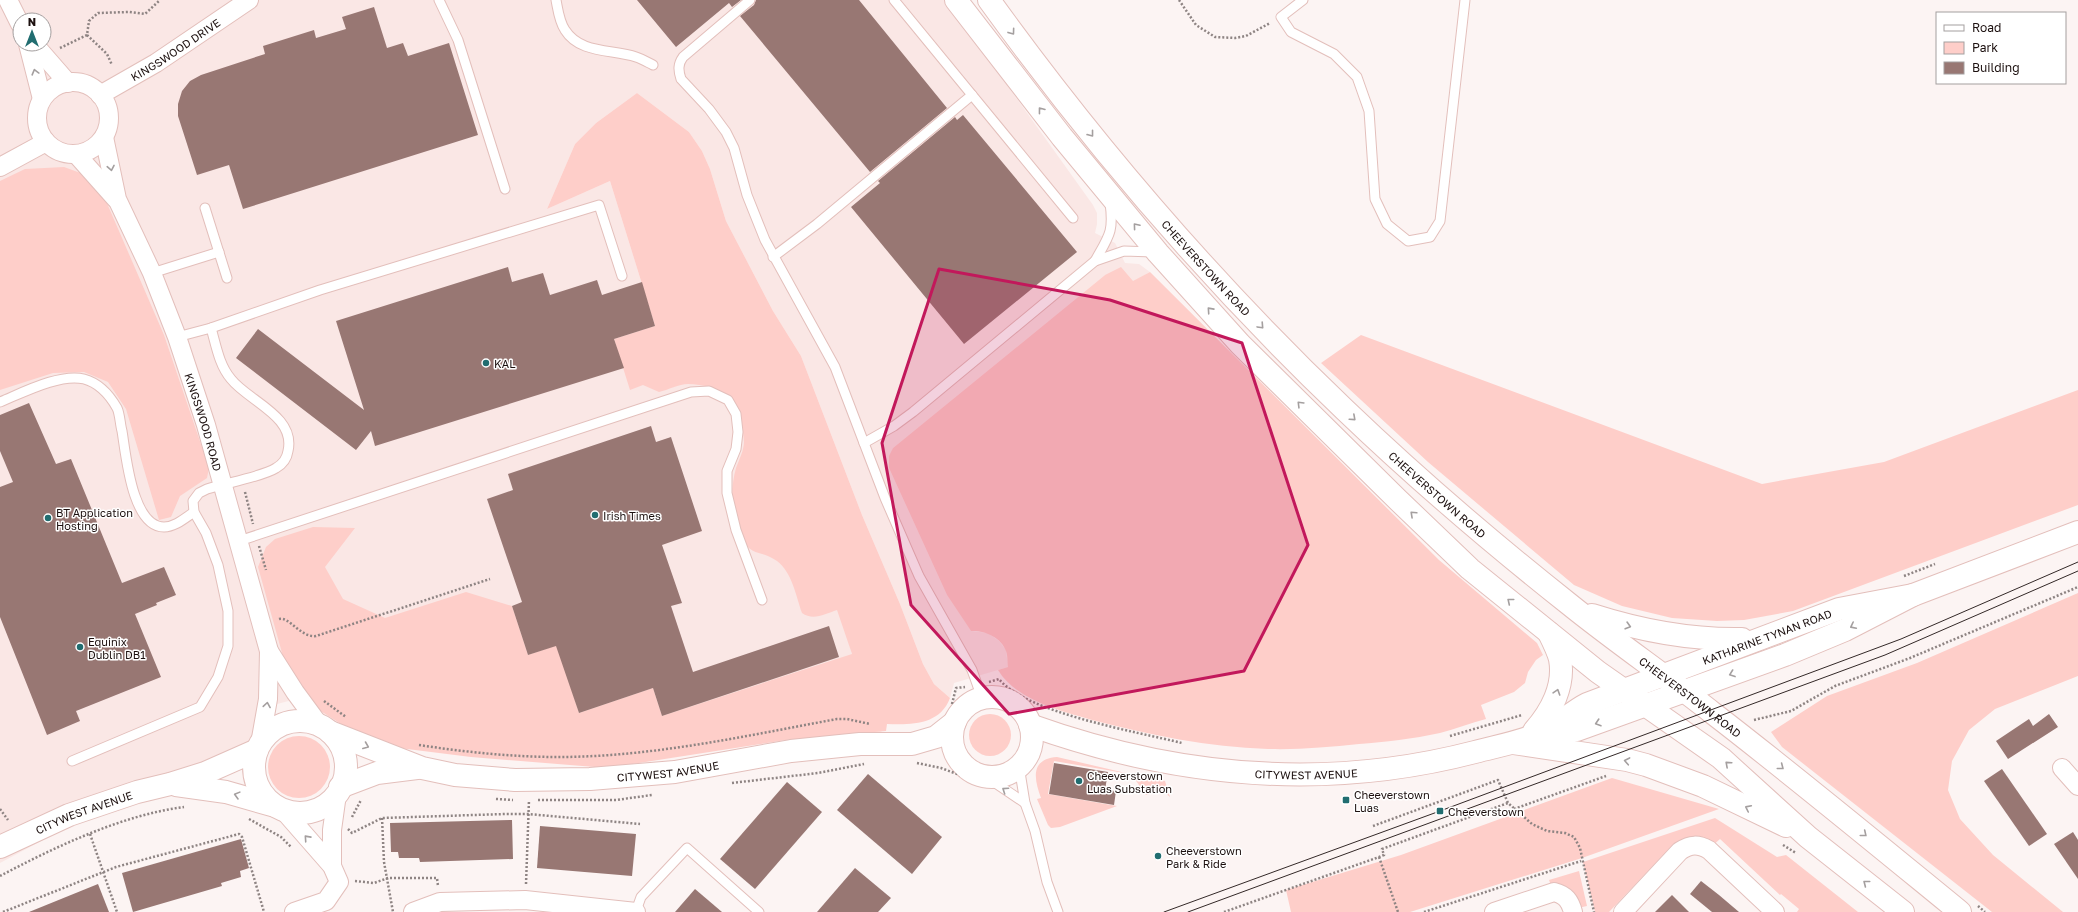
<svg xmlns="http://www.w3.org/2000/svg" width="2078" height="912" viewBox="0 0 2078 912" font-family="'Golos Text',sans-serif">
<style>
.built{fill:#fae7e5;fill-rule:evenodd}
.green{fill:#fecec9}
.building{fill:#987773}
.lines{fill:none;stroke-linecap:round;stroke-linejoin:round}
.lane-casing{stroke:#e3bfbb;stroke-width:11}
.street-casing{stroke:#e3bfbb;stroke-width:20}
.secondary-casing{stroke:#e3bfbb;stroke-width:24}
.path{stroke:#8e8483;stroke-width:2.5;stroke-dasharray:2 2;stroke-linecap:butt}
.lane{stroke:#fff;stroke-width:9}
.street{stroke:#fff;stroke-width:18}
.secondary{stroke:#fff;stroke-width:22}
.tram{stroke:#332827;stroke-width:1}
.oneway{stroke:#a49f9f}
.marked{fill:#c2185b;fill-opacity:0.2;stroke:#c2185b;stroke-width:3;stroke-linejoin:round}
.poi-dot{fill:#216d70;stroke:#fff;stroke-width:1.5}
.labels{text-anchor:middle;dominant-baseline:central;stroke-width:3;stroke-linejoin:round;paint-order:stroke}
.street-label{font-size:11px;fill:#1c100f;stroke:#fff}
.poi-label{font-size:11px;fill:#1c100f;stroke:#fff;text-anchor:start}
</style>
<rect width="100%" height="100%" fill="#fcf4f3"/>
<path class="built" d="M0,0H946L1093,205L1097,213V224L1095,233L1115,243L1125,263L1139,264L1150,272L1133,282L1105,275L893,448L889,468L947,595L971,631L988,633L999,641L1006,650L1008,667L954,683L950,698L934,684L923,664L900,604L862,515L801,356L773,311L726,221L710,169L702,151L689,132L637,93L596,123L575,144L547,209L610,181L655,326L692,366L723,377L835,597L852,654L882,733L574,748L323,692L258,709L255,732L231,762L73,824L0,863ZM20,20H44V44H20Z"/>
<g class="green">
<path d="M637,93L689,132L702,151L710,169L726,221L773,311L801,356L862,515L900,604L923,664L934,684L950,698C940,725 911,725 887,724L886,731L786,740L607,768L471,757L383,746L352,731L322,712L313,703L284,660L258,567L266,547L275,539L313,527L355,528L325,567L343,599L385,618L466,592L512,606L528,655L557,645L579,713L653,688L662,716L852,654L837,610C825,614 813,621 802,613C796,596 792,572 777,561C760,549 750,558 740,534C731,512 730,490 736,468C739,460 744,450 744,442C744,432 738,406 731,399C721,389 702,384 688,384C679,384 668,390 659,392L643,385L630,390L614,339L655,326L610,181L547,209L575,144L596,123Z"/>
<polygon points="64,167 86,175 103,194 164,335 209,468 207,478 180,496 171,517 159,520 126,409 108,382 84,372 53,373 0,390 0,181 25,169"/>
<path d="M1121,267L1133,281L1150,272L1439,560L1537,643L1543,655L1536,660L1528,672L1525,683L1514,692L1481,705L1486,719C1471,723 1455,729 1440,733C1413,739 1385,742 1359,744C1329,747 1298,750 1268,749C1208,747 1150,735 1092,720C1060,711 1016,700 998,670L1008,667C1007,662 1008,656 1006,651C1001,637 984,630 971,631L947,595L889,468V456L893,448L1105,275Z"/>
<polygon points="1361,335 1762,484 1884,462 2078,390 2078,505 1793,611 1744,620 1717,621 1672,618 1622,606 1574,585 1428,462 1321,363"/>
<polygon points="2078,593 2078,676 1995,709 1969,730 1952,761 1948,790 1960,819 1993,855 2063,912 1992,912 1782,747 1771,732 1827,696 1917,663"/>
<circle cx="990" cy="735" r="21"/>
<circle cx="299" cy="767" r="31"/>
<path d="M1057,757L1130,774L1054,761L1048,794L1117,806L1060,827L1051,828L1048,825L1037,799L1041,798C1034,779 1030,759 1057,757Z"/>
<polygon points="1132,775 1165,781 1170,797 1163,791 1146,795"/>
<polygon points="1612,778 1719,809 1582,858 1410,912 1291,912 1286,890 1401,855"/>
<polygon points="1715,818 1777,857 1786,855 1858,912 1797,912 1799,909 1781,894 1780,895 1720,839 1711,847 1675,852 1671,847 1609,912 1595,912 1583,862"/>
<polygon points="1579,871 1587,906 1578,908 1553,891 1549,880"/>
</g>
<g class="building">
<polygon points="637,0 741,0 732,7 729,3 676,47"/>
<polygon points="756,0 859,0 947,108 870,172 740,16 754,5"/>
<polygon points="374,7 387,48 403,43 408,56 449,43 478,135 243,209 229,165 197,175 178,116 178,104 182,91 190,81 201,75 265,54 263,46 314,30 316,38 346,29 342,17"/>
<polygon points="963,115 1077,252 964,344 851,207 880,183 878,181 955,117 957,120"/>
<polygon points="508,267 512,282 543,273 550,295 597,280 602,295 642,282 655,326 614,339 624,368 375,446 371,431 356,450 236,358 258,329 364,410 336,321"/>
<polygon points="29,403 56,464 71,459 122,583 164,567 176,595 156,603 157,605 135,614 161,677 76,711 80,721 47,735 0,617 0,487 13,482 0,451 0,415"/>
<polygon points="651,426 656,442 671,437 702,531 662,545 682,603 671,606 693,672 829,626 839,657 662,716 653,688 579,713 556,646 528,655 512,606 522,602 487,499 513,490 508,474"/>
<polygon points="2049,714 2058,727 2008,759 1996,741 2029,719 2033,726"/>
<polygon points="1054,763 1108,772 1105,790 1116,791 1114,805 1049,794"/>
<polygon points="2002,769 2047,834 2029,846 1984,781"/>
<polygon points="868,774 942,837 912,874 837,810"/>
<polygon points="787,782 822,812 755,889 720,859"/>
<polygon points="512,820 513,859 420,862 419,858 399,858 398,852 391,852 390,823"/>
<polygon points="540,826 636,834 632,876 537,868"/>
<polygon points="2073,832 2078,840 2078,879 2054,844"/>
<polygon points="241,839 249,868 240,871 241,877 221,883 222,886 133,912 122,873"/>
<polygon points="855,868 891,898 878,912 817,912"/>
<polygon points="1701,881 1719,895 1739,912 1712,912 1690,894"/>
<polygon points="98,884 109,912 29,912"/>
<polygon points="695,889 722,912 675,912"/>
<polygon points="1672,895 1689,912 1655,912"/>
</g>
<g class="lines">
<defs>
<g id="lane">
<polyline points="439,0 458,40 505,189"/>
<path d="M556,0C558,10 559,21 565,30C580,54 612,49 636,57C642,59 647,62 653,65"/>
<path d="M750,0L683,57C678,64 678,70 681,79L709,109L726,132L734,148L747,195L765,240L835,367L885,498L919,576L972,670L982,698"/>
<polyline points="894,0 1073,218"/>
<polyline points="1303,0 1281,17 1291,32 1334,54 1357,77 1369,111 1375,199 1387,224 1408,241 1430,237 1440,221 1465,0"/>
<polyline points="205,208 227,278"/>
<polyline points="773,257 817,224 972,95"/>
<path d="M1095,261C1109,236 1114,232 1110,203"/>
<polyline points="152,273 219,252"/>
<polyline points="177,337 211,328 320,290 599,205 622,276"/>
<path d="M0,402C22,393 60,373 84,379C99,383 109,394 117,408C120,414 120,424 122,431C126,455 132,527 164,527C175,527 185,518 194,512"/>
<polyline points="864,443 894,426 913,412 1095,261 1124,251 1153,252"/>
<polyline points="239,541 691,392 709,391 728,400 736,414 738,432 736,449 727,471 727,493 736,530 762,600"/>
<path d="M72,761L200,707L218,677L228,646V611L218,565L206,533L194,512L193,501L199,493L207,489C225,483 262,477 276,468C283,464 287,458 288,451C296,416 248,401 231,379C219,365 216,345 211,328"/>
<polyline points="1019,766 1025,803 1035,831 1047,882 1058,912"/>
<polyline points="985,776 1025,803"/>
<polyline points="636,911 641,897 687,848 759,912"/>
</g>
<g id="street">
<polyline points="8,0 20,24"/>
<polyline points="28,44 42,99"/>
<polyline points="34,44 68,83"/>
<circle cx="73" cy="118" r="36"/>
<path id="s1" d="M100,95L156,63L249,0"/>
<path id="s2" d="M104,137L117,199L152,273L177,337L206,425L269,651L295,692L320,726"/>
<polyline points="76,154 116,199"/>
<polyline points="0,167 46,142"/>
<polyline points="260,744 268,699 269,651"/>
<polyline points="2062,768 2078,786"/>
<polyline points="283,810 332,866 339,882 326,901 294,912"/>
<polyline points="332,866 332,830 337,794"/>
<polyline points="413,912 440,902 525,900 636,912"/>
<path d="M1494,912L1554,892C1566,895 1570,901 1573,912"/>
<path d="M1623,912L1680,851C1691,844 1698,844 1709,850L1775,912"/>
</g>
<g id="secondary">
<polyline points="956,0 1062,137 1158,253 1240,344 1397,499 1470,569 1598,672 1721,758 1808,837 1903,912"/>
<path id="s3" d="M989,0C1095,147 1214,285 1345,410C1416,478 1492,543 1569,604C1616,642 1666,676 1714,714C1797,778 1878,845 1960,912"/>
<path d="M1592,615C1642,631 1690,640 1742,639"/>
<circle cx="992" cy="737" r="40"/>
<circle cx="300" cy="767" r="46"/>
<path id="s4" d="M1030,725C1175,777 1325,791 1475,752C1497,746 1527,741 1547,730C1561,723 1573,711 1587,704L1839,609L1913,595"/>
<path d="M1534,731C1551,712 1565,686 1560,659C1558,651 1553,641 1549,633"/>
<polyline points="1547,731 1577,730 1785,655 1845,630 1913,595 2078,532"/>
<path id="s5" d="M330,732L422,768L455,775L515,780L590,779L675,772L791,751L860,744H912L936,737L955,722"/>
<polyline points="1513,743 1627,760 1646,765 1703,786 1786,826"/>
<polyline points="176,785 226,792 275,806"/>
<polyline points="340,787 377,773 417,768"/>
<path id="s6" d="M0,847L69,815L137,792L170,784L205,773L257,750"/>
</g>
</defs>
<use href="#lane" class="lane-casing"/>
<use href="#street" class="street-casing"/>
<use href="#secondary" class="secondary-casing"/>
<g class="path">
<polyline points="1179,0 1196,25 1215,37 1235,38 1246,36 1270,23"/>
<polyline points="87,35 107,54 112,65"/>
<polyline points="60,48 87,35 89,21 98,13 129,12 145,14 160,0"/>
<polyline points="245,492 253,524"/>
<polyline points="259,546 266,570"/>
<polyline points="1904,576 1935,564"/>
<path d="M279,619C289,616 301,638 316,636L490,579"/>
<path d="M989,682L999,679C1026,713 1138,732 1182,743"/>
<polyline points="324,701 346,717"/>
<polyline points="952,704 956,688 965,687"/>
<polyline points="1754,720 1791,711 1835,686 1910,658 2078,587"/>
<polyline points="1450,736 1522,715"/>
<path d="M419,745C465,752 512,757 558,757C652,757 745,736 837,719H847L870,724"/>
<polyline points="917,763 941,768 973,780"/>
<polyline points="732,783 818,773 864,764"/>
<polyline points="496,799 513,800"/>
<polyline points="538,800 616,800 652,795"/>
<polyline points="0,809 8,820"/>
<polyline points="1514,809 1606,776"/>
<polyline points="352,817 361,800"/>
<polyline points="382,818 384,862 393,912"/>
<polyline points="249,819 281,837 291,847"/>
<polyline points="1373,826 1498,780 1508,803 1532,824 1547,831 1565,833 1574,837 1580,848 1594,912"/>
<polyline points="348,829 352,833 382,818 505,814 528,814 640,824"/>
<polyline points="90,834 117,912"/>
<polyline points="1783,845 1796,853"/>
<polyline points="1379,857 1398,912"/>
<path d="M0,876C55,847 122,815 184,807"/>
<polyline points="355,881 374,883 388,878 437,878 438,886"/>
<polyline points="526,884 529,800"/>
<polyline points="1978,906 1985,912"/>
<polyline points="3,912 116,867 239,834 242,837 264,912"/>
<polyline points="1224,912 1379,857 1384,855 1382,849 1508,803"/>
<polyline points="1424,912 1581,861"/>
</g>
<use href="#lane" class="lane"/>
<use href="#street" class="street"/>
<use href="#secondary" class="secondary"/>
<g class="tram">
<polyline points="1164,912 1440,811 1901,639 2078,562"/>
<polyline points="1188,912 1885,655 2078,571"/>
</g>
</g>
<defs><path id="oneway-chevron" d="M-2-3.5L2.5 0L-2 3.5" fill="none" stroke-width="1.6" stroke-linecap="round" stroke-linejoin="round"/></defs>
<g class="oneway">
<use href="#oneway-chevron" transform="translate(1012 32) rotate(54)"/>
<use href="#oneway-chevron" transform="translate(35 72) rotate(-105)"/>
<use href="#oneway-chevron" transform="translate(1041 110) rotate(-128)"/>
<use href="#oneway-chevron" transform="translate(1091 134) rotate(52)"/>
<use href="#oneway-chevron" transform="translate(111 168) rotate(79)"/>
<use href="#oneway-chevron" transform="translate(1136 226) rotate(-130)"/>
<use href="#oneway-chevron" transform="translate(1210 310) rotate(-132)"/>
<use href="#oneway-chevron" transform="translate(1261 326) rotate(47)"/>
<use href="#oneway-chevron" transform="translate(1300 404) rotate(-135)"/>
<use href="#oneway-chevron" transform="translate(1353 418) rotate(42)"/>
<use href="#oneway-chevron" transform="translate(1413 514) rotate(-137)"/>
<use href="#oneway-chevron" transform="translate(1510 601) rotate(-141)"/>
<use href="#oneway-chevron" transform="translate(1628 626) rotate(16)"/>
<use href="#oneway-chevron" transform="translate(1853 626) rotate(153)"/>
<use href="#oneway-chevron" transform="translate(1732 674) rotate(160)"/>
<use href="#oneway-chevron" transform="translate(1557 692) rotate(-72)"/>
<use href="#oneway-chevron" transform="translate(267 705) rotate(-81)"/>
<use href="#oneway-chevron" transform="translate(1598 723) rotate(162)"/>
<use href="#oneway-chevron" transform="translate(366 746) rotate(22)"/>
<use href="#oneway-chevron" transform="translate(1627 761) rotate(-169)"/>
<use href="#oneway-chevron" transform="translate(1728 764) rotate(-138)"/>
<use href="#oneway-chevron" transform="translate(1781 767) rotate(38)"/>
<use href="#oneway-chevron" transform="translate(1005 790) rotate(-146)"/>
<use href="#oneway-chevron" transform="translate(237 795) rotate(-165)"/>
<use href="#oneway-chevron" transform="translate(1748 808) rotate(-154)"/>
<use href="#oneway-chevron" transform="translate(1864 834) rotate(39)"/>
<use href="#oneway-chevron" transform="translate(307 838) rotate(-132)"/>
<use href="#oneway-chevron" transform="translate(1866 883) rotate(-142)"/>
</g>
<path class="marked" d="M939,269L1110,300L1242,343L1308,545L1244,671L1009,714L911,605L882,443Z"/>
<g class="poi-dot">
<circle cx="486" cy="363" r="4"/>
<circle cx="595" cy="515" r="4"/>
<circle cx="48" cy="518" r="4"/>
<circle cx="80" cy="647" r="4"/>
<circle cx="1079" cy="781" r="4"/>
<rect x="1342" y="796" width="8" height="8" rx="2"/>
<rect x="1436" y="807" width="8" height="8" rx="2"/>
<circle cx="1158" cy="856" r="4"/>
</g>
<g class="labels">
<g class="street-label">
<text stroke="none"><textPath href="#s1" startOffset="88">KINGSWOOD DRIVE</textPath></text>
<text stroke="none"><textPath href="#s3" startOffset="345">CHEEVERSTOWN ROAD</textPath></text>
<text stroke="none"><textPath href="#s2" startOffset="303">KINGSWOOD ROAD</textPath></text>
<text stroke="none"><textPath href="#s3" startOffset="669">CHEEVERSTOWN ROAD</textPath></text>
<text stroke="none"><textPath href="#s4" startOffset="768">KATHARINE TYNAN ROAD</textPath></text>
<text stroke="none"><textPath href="#s3" startOffset="993">CHEEVERSTOWN ROAD</textPath></text>
<text stroke="none"><textPath href="#s5" startOffset="346">CITYWEST AVENUE</textPath></text>
<text stroke="none"><textPath href="#s4" startOffset="282">CITYWEST AVENUE</textPath></text>
<text stroke="none"><textPath href="#s6" startOffset="91">CITYWEST AVENUE</textPath></text>
</g>
<g class="poi-label">
<text x="494" y="363">KAL</text>
<text x="56" y="512">BT Application<tspan x="56" dy="13">Hosting</tspan></text>
<text x="603" y="515">Irish Times</text>
<text x="88" y="641">Equinix<tspan x="88" dy="13">Dublin DB1</tspan></text>
<text x="1087" y="775">Cheeverstown<tspan x="1087" dy="13">Luas Substation</tspan></text>
<text x="1354" y="794">Cheeverstown<tspan x="1354" dy="13">Luas</tspan></text>
<text x="1448" y="811">Cheeverstown</text>
<text x="1166" y="850">Cheeverstown<tspan x="1166" dy="13">Park &amp; Ride</tspan></text>
</g>
</g>
<rect x="1936" y="12" width="130" height="72" fill="#ffffff" stroke="#a49f9f"/>
<rect x="1944" y="25" width="20" height="6" fill="#ffffff" stroke="#a49f9f"/>
<text x="1972" y="32" font-size="12" fill="#1c100f">Road</text>
<rect x="1944" y="42" width="20" height="12" fill="#fecec9" stroke="#a49f9f"/>
<text x="1972" y="52" font-size="12" fill="#1c100f">Park</text>
<rect x="1944" y="62" width="20" height="12" fill="#987773" stroke="#a49f9f"/>
<text x="1972" y="72" font-size="12" fill="#1c100f">Building</text>
<g transform="translate(32 32)"><circle r="19" fill="#ffffff" stroke="#a49f9f"/>
<path d="M0-3L7 15L0 10L-7 15Z" fill="#216d70"/>
<text y="-6" font-size="11" font-weight="bold" text-anchor="middle" fill="#1c100f">N</text>
</g>
</svg>
